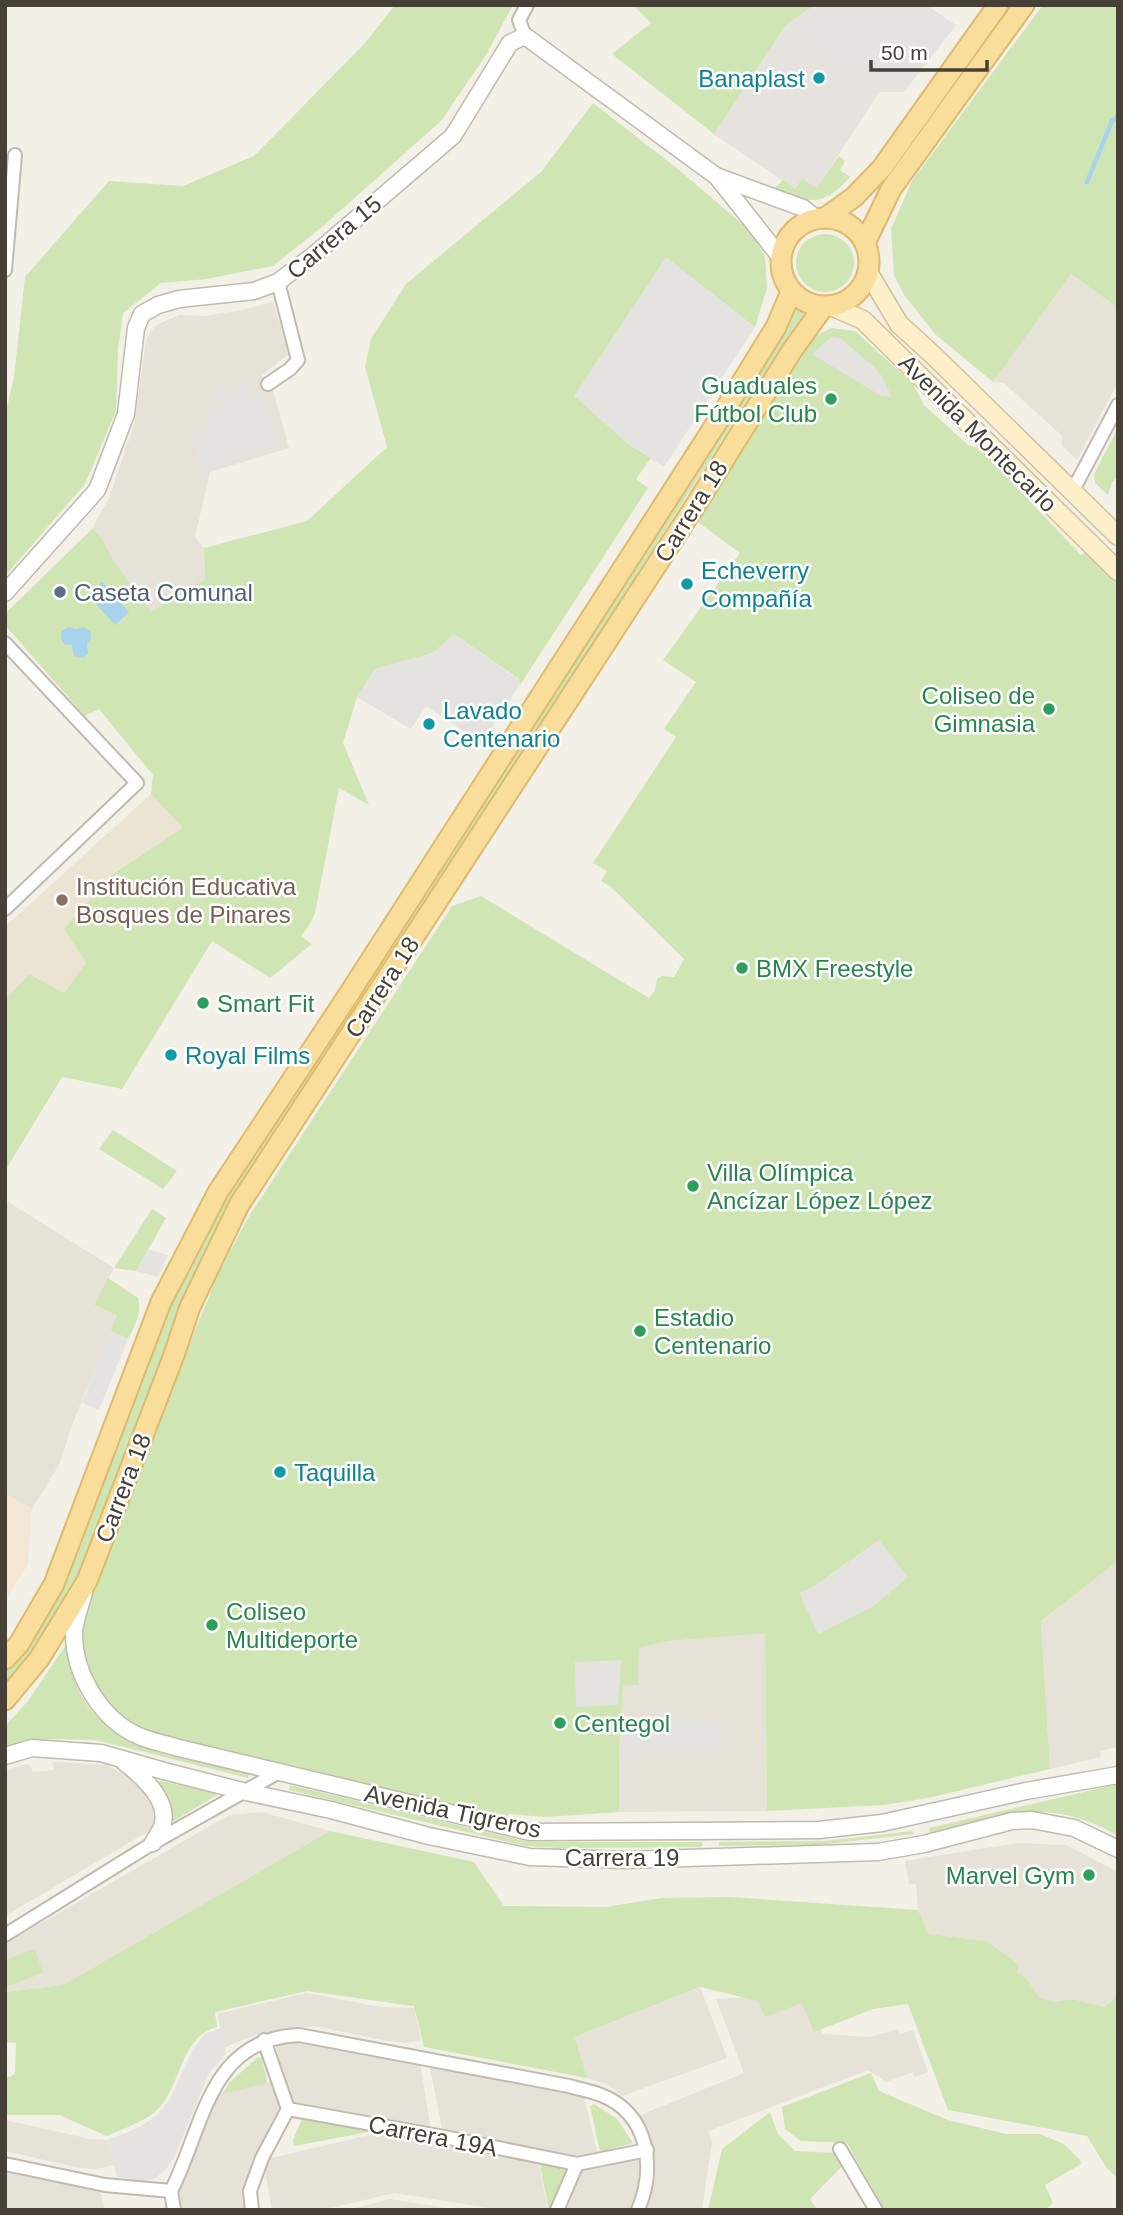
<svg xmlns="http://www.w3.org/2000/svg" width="1123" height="2215" viewBox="0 0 1123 2215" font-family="Helvetica,sans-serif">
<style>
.residential{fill:#e7e2d7}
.commercial{fill:#f4e6d5}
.industrial{fill:#e6e2dd}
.education{fill:#ece4d3}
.green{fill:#cfe5b3;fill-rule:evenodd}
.parking{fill:#e5e3e0}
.water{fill:#a8d2ed}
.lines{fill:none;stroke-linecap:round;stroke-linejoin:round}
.stream{stroke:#a8d2ed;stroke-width:4.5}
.minor-casing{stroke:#c1baae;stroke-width:16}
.tertiary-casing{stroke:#c1baae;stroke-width:19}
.secondary-casing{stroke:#d1c29a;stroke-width:21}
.primary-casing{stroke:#deba6c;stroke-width:23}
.minor{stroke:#fff;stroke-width:12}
.tertiary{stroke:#fff;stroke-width:16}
.secondary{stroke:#fcefca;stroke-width:18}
.primary{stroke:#f9dd9b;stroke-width:19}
.culture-dot{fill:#0f9aa8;stroke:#fff;stroke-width:2.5}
.leisure-dot{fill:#2e9e5b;stroke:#fff;stroke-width:2.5}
.service-dot{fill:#5c6f8a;stroke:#fff;stroke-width:2.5}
.education-dot{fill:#8d6e63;stroke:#fff;stroke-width:2.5}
.labels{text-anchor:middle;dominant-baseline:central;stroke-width:5;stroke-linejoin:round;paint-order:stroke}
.culture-label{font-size:24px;fill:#0d838f;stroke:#fff;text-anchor:start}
.street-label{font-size:24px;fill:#464037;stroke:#fff}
.leisure-label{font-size:24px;fill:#27864d;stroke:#fff;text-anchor:start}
.service-label{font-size:24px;fill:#4e5e75;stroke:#fff;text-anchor:start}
.education-label{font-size:24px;fill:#785e54;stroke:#fff;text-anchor:start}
</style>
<rect width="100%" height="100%" fill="#f3f0e8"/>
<g class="residential">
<polygon points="1071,274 1118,308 1118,382 1077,460 1062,446 1062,436 1004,383 993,382"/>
<polygon points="273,302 289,354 262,375 273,390 289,448 210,472 195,537 204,548 205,579 151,612 85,716 5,625 5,614 92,529 109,498 134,425 146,341 151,331 158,324 180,315 204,316 242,310"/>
<polygon points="5,1200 114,1268 94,1305 118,1315 72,1425 59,1465 32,1509 5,1493"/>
<polygon points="1118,1561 1118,1749 1117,1747 1100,1751 1101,1757 1050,1769 1041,1621"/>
<polygon points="765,1632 767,1811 619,1812 619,1754 623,1686 638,1685 639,1648 669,1641"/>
<polygon points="53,1762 106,1765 126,1775 141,1787 154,1806 156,1821 154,1828 5,1916 5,1770 29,1764 33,1772 54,1770"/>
<polygon points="262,1812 330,1831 63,1985 5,1992 5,1944 229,1815"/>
<polygon points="1018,1843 1066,1845 1118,1872 1118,1995 1105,2007 1072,1999 1054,2002 1038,1997 1026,1978 1016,1973 987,1941 929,1934 918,1910 916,1884 909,1884 905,1861"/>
<polygon points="700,1987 727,2058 622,2096 607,2084 587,2078 575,2037"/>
<polygon points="306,1993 381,2007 414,2008 421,2040 407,2043 389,2041 314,2026 258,2034 225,2047 217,2014"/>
<polygon points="805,1994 823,2034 870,2037 898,2029 900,2034 913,2030 928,2072 915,2077 913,2072 886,2082 868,2070 708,2131 712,2142 702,2210 645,2210 654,2183 651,2142 638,2116 744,2073 716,1999"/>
<polygon points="302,2040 420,2062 431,2131 290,2103 275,2043"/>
<polygon points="429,2063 583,2093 598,2155 577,2159 443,2134"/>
<polygon points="273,2081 279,2108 249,2210 182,2210 177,2187 215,2094"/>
<polygon points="5,2120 90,2139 108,2140 114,2165 97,2169 79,2168 5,2151"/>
<polygon points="394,2129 538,2158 548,2210 502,2210 395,2193 321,2210 272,2210 263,2160"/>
<polygon points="643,2155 645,2170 635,2210 560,2210 578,2168"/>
<polygon points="5,2171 100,2192 105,2210 5,2210"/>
<polygon points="390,2199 459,2210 348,2210"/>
</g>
<polygon class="commercial" points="5,1493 32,1509 28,1564 5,1601"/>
<polygon class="industrial" points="785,26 879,92 817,189 795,189 714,134"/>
<polygon class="education" points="151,794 184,828 114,872 86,962 63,994 29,974 5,1000 5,927"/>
<g class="green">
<polygon points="395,5 513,5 486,55 441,121 323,226 273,266 206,279 161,283 123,313 118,349 116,411 85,484 5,576 5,416 14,377 25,277 109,181 183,186 254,156 365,43"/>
<polygon points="633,5 815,5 785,26 714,134 612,54 651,23"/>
<polygon points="1043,5 1118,5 1118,308 1071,274 993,382 935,334 904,295 894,275 891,229 912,181"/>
<polygon points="593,103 678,169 749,230 765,256 767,288 755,327 666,258 628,444 651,458 636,479 648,488 520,685 519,679 454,634 433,653 375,669 357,697 343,743 369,805 339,788 315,913 310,924 301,936 312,944 270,978 212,941 122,1089 62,1077 5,1171 5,1000 29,974 64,993 86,962 64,929 114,873 183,828 151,794 153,775 99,709 85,716 5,625 5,614 92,529 100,536 115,563 151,612 205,579 204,548 307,521 387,447 365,367 371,339 406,284 542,171"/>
<path d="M839,156L845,161L840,170L850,177C823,208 809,203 774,189L783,180L795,189L802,179L817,188Z"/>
<circle cx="825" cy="263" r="29"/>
<polygon points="794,306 805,315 796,324 559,697 305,1086 243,1188 189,1286 95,1547 52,1627 5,1690 5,1672 25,1648 61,1588 80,1547 171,1304 224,1198 553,693 789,322"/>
<path d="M831,328L855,331L913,384L924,405L968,445L980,449L1081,555L1094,548L1118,571V1561L1041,1621L1050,1769L928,1798L884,1805L767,1811L765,1633L669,1641L639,1648L638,1685L623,1686L619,1754V1812L546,1817L508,1814L506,1826L156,1741L99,1703L74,1633L141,1462L219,1272L248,1218L452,906L481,896L649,998L655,990L657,979L662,976L674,977L684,959L611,887L601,881L607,871L593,863L676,737L664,729L696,682L663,660L740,553L694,519L812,338ZM879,1540L818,1634L816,1585Z"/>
<polygon points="1118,428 1118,476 1112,482 1108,495 1095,483 1094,474"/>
<polygon points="113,1130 177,1171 163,1189 99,1149"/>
<polygon points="152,1209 166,1218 136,1271 114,1268"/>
<path d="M108,1278L138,1298C142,1313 135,1326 128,1339L111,1331L117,1315L94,1305Z"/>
<path d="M66,1645C79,1750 166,1754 250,1772L248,1778L96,1740L49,1739L5,1749V1726L28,1701Z"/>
<polygon points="155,1780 215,1792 217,1795 172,1822 169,1819 167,1798"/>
<path d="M1118,1784V1836C1050,1795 1000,1815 930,1833L929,1828Z"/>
<polygon points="290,1785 529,1842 702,1842 702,1847 562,1848 526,1846 289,1790"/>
<path d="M330,1831L474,1862L504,1906L605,1907L662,1898L730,1897L918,1910L929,1934L987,1941L1019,1965L1017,1973L1026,1978L1039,1997L1054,2002L1072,1999L1105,2007L1118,1995V2179L1106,2167L1087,2136L948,2110L908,2004L873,2009L814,2032L802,2003L765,2017L758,2001L700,1987L575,2037L587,2078L424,2047L414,2006L307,1991L215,2012L217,2027C179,2037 182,2087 156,2111C144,2122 122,2129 107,2136L59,2115H5V2077H10L15,2073L16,2043L5,2042V1992L63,1985Z"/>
<polygon points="913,1831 914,1834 817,1845 719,1846 719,1842 825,1841"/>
<polygon points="35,1949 43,1973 5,1987 5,1960"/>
<polygon points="258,2057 262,2058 267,2081 265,2084 223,2093 230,2082"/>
<polygon points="871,2073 879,2091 948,2120 1006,2134 1040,2134 1064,2144 1080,2160 1081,2164 1045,2185 1053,2203 1045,2210 885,2210 847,2143 801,2141 785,2129 782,2107"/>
<polygon points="594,2104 617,2119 633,2143 600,2152 590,2106"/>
<polygon points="770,2112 778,2134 795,2151 836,2153 844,2164 810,2199 818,2210 708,2210 722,2149"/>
<polygon points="297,2116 379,2130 294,2146 293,2140 302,2119"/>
<polygon points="539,2160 563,2166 567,2170 551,2209 549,2210"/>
</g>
<g class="parking">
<polygon points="815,5 926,5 956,25 904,92 879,92 785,26"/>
<polygon points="666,257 755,327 664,467 628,444 574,396"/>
<polygon points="831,337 840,338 874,367 881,375 892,397 881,396 812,354"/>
<polygon points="249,381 253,394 262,391 281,444 204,472 190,434 210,427 203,407 217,402 215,393"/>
<polygon points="454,634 519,680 520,685 481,743 426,706 411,729 357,697 375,669 433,653"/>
<polygon points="148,1249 168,1255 158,1277 136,1271"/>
<polygon points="111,1331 128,1339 99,1410 82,1403"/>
<polygon points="879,1540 908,1577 874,1606 818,1634 799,1593 816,1585"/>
<polygon points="621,1660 618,1705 576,1707 575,1662"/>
<polygon points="717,1719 717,1756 623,1757 625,1722"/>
<polygon points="221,2028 226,2054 209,2073 174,2158 165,2170 154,2179 143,2181 117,2177 108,2140 140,2127 158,2114 170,2099 193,2049 205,2034"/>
</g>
<g class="water">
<polygon points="102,582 129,612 115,625 88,595"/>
<polygon points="69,627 76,629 84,627 90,631 91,638 87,644 88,654 83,658 74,656 72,645 65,645 61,639 62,631"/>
</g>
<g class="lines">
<polyline class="stream" points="1087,182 1112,121 1118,116"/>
<defs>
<g id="minor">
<polyline points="525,36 519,20 527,5"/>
<polyline points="5,270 15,155"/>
<polyline points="268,384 290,369 298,360 278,282"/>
<polyline points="1072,492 1118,405"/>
<polyline points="5,643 137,783 5,909"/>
<polyline points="5,1935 153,1843 279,1772"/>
<polyline points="288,2109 439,2136 577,2164"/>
<polyline points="840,2149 876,2210"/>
<polyline points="5,2164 105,2185 171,2191"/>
<path d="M171,2191C204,2127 208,2039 299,2035L569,2086C579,2089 591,2091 601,2095C649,2114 656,2167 638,2210"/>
<polyline points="171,2191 174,2210"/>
<polyline points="252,2210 250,2191 262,2158 288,2109 264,2040"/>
<polyline points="557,2210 577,2164 647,2150"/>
</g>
<g id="tertiary">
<polyline points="718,178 781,258"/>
<polyline points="5,593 97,490 126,414 136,328 142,314 158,305 179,299 254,291 278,282 315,254 453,136 510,43 525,36 716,176 803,208 817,219"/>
<path d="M84,1592C81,1605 74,1621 74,1634C74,1674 101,1720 139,1736C150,1741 163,1743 175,1747L530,1832L819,1830L882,1823L1026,1791L1118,1775"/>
<polyline points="5,1756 32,1748 101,1753 164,1771 246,1792 331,1810 429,1836 530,1857 625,1860 878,1852 924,1844 1012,1821 1032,1820 1074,1828 1118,1849"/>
<path d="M125,1763C142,1776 168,1799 163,1823C162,1829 156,1837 153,1843"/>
</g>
<g id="secondary">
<polyline points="868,272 899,324 934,356 1118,536"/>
<polyline points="831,306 863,320 1118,571"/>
</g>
<g id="primary">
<polyline points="825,218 854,197 882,168 998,5"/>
<circle cx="825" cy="262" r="44"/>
<polyline points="865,243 891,189 1024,5"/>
<polyline points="5,1659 19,1644 54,1584 161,1302 218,1192 347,997 721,416 776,327 791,292"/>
<polyline points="5,1700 39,1659 87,1581 174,1355 190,1307 239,1205 697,503 793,349 824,306"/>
</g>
</defs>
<use href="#minor" class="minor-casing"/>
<use href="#tertiary" class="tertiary-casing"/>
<use href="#secondary" class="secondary-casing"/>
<use href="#primary" class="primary-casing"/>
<use href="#minor" class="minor"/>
<use href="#tertiary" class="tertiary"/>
<use href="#secondary" class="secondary"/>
<use href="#primary" class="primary"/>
</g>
<g class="culture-dot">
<circle cx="819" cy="78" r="7"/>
<circle cx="687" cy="584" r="7"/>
<circle cx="429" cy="724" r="7"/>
<circle cx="171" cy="1055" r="7"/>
<circle cx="280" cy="1472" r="7"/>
</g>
<g class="leisure-dot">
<circle cx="831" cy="399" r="7"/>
<circle cx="1049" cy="709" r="7"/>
<circle cx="742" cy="968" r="7"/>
<circle cx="203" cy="1003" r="7"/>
<circle cx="693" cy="1186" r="7"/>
<circle cx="640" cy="1331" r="7"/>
<circle cx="212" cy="1625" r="7"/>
<circle cx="560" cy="1723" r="7"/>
<circle cx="1089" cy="1875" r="7"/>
</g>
<circle class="service-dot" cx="60" cy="592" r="7"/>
<circle class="education-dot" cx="62" cy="900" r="7"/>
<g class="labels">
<g class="culture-label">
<text x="805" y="78" text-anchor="end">Banaplast</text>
<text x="701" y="570">Echeverry<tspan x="701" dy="28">Compañía</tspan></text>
<text x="443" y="710">Lavado<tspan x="443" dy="28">Centenario</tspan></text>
<text x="185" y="1055">Royal Films</text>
<text x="294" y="1472">Taquilla</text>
</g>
<g class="street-label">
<text transform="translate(334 237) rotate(-40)">Carrera 15</text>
<text transform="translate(978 433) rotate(45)">Avenida Montecarlo</text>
<text transform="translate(691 511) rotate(-58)">Carrera 18</text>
<text transform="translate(382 987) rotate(-57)">Carrera 18</text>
<text transform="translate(123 1488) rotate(-69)">Carrera 18</text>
<text transform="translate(453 1811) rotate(12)">Avenida Tigreros</text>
<text x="622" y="1857">Carrera 19</text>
<text transform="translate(433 2136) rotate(11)">Carrera 19A</text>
</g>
<g class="leisure-label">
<text x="817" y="385" text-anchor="end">Guaduales<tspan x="817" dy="28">Fútbol Club</tspan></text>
<text x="1035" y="695" text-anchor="end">Coliseo de<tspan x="1035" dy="28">Gimnasia</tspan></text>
<text x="756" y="968">BMX Freestyle</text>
<text x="217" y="1003">Smart Fit</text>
<text x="707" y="1172">Villa Olímpica<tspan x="707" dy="28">Ancízar López López</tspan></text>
<text x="654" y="1317">Estadio<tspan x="654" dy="28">Centenario</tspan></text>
<text x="226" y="1611">Coliseo<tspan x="226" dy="28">Multideporte</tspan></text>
<text x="574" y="1723">Centegol</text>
<text x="1075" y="1875" text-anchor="end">Marvel Gym</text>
</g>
<g class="service-label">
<text x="74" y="592">Caseta Comunal</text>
</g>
<g class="education-label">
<text x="76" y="886">Institución Educativa<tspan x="76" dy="28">Bosques de Pinares</tspan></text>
</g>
</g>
<rect width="1123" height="2215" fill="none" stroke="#464037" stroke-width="14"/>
<path d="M871 60v10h116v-10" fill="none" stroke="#464037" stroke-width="3.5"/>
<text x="881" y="60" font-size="21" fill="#464037" stroke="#ffffff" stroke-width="5" paint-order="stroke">50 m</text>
</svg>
